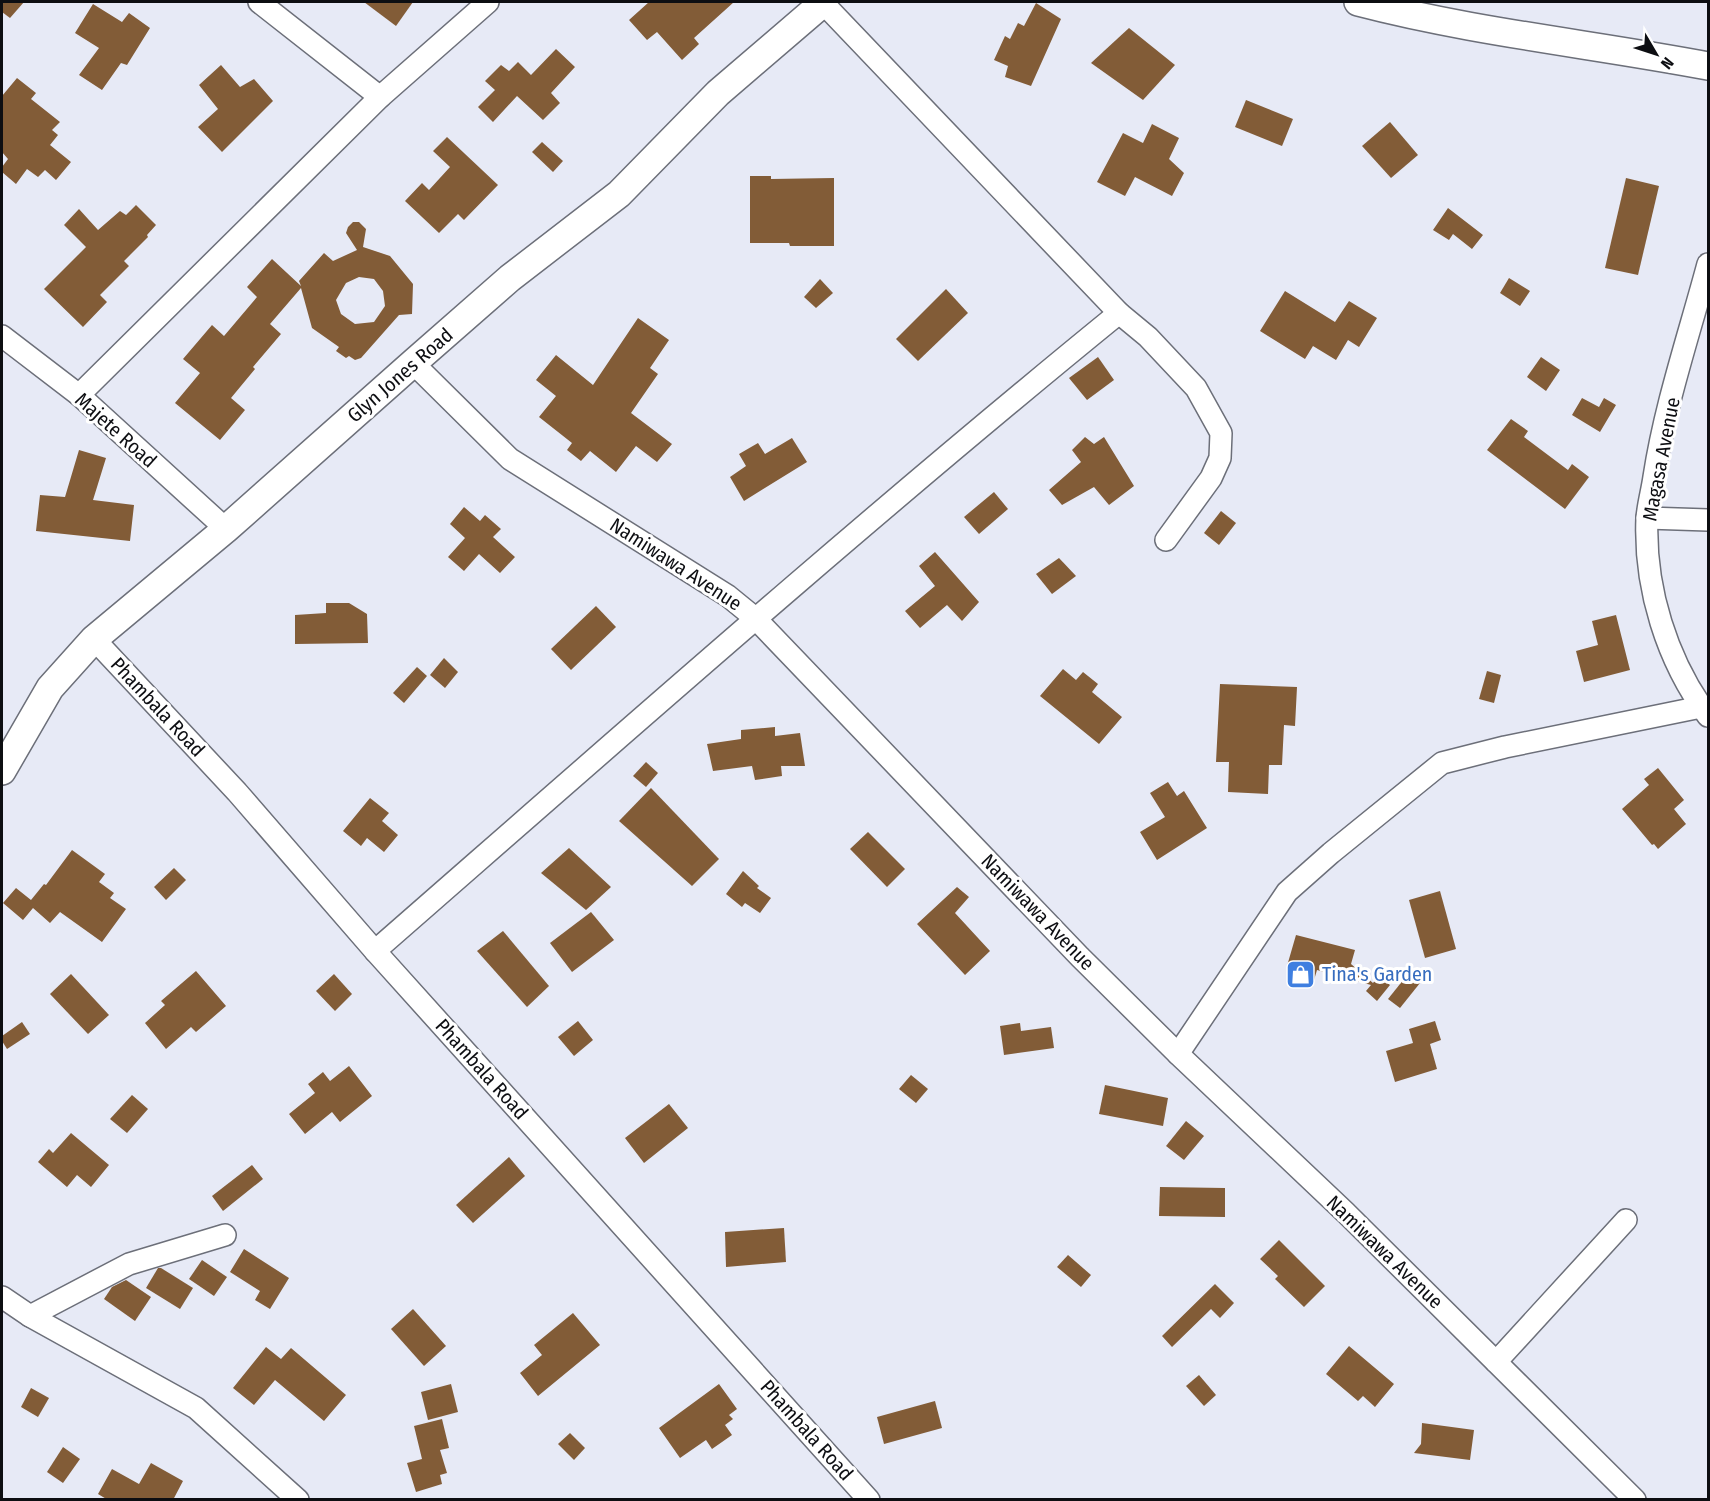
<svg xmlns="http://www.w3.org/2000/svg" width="1710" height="1501" viewBox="0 0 1710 1501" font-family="'Fira Sans Condensed',sans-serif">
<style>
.building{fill:#825c37;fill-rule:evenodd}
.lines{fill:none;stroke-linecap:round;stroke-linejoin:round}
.minor-casing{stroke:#6c6f79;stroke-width:24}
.tertiary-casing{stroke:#6c6f79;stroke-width:30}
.minor{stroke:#fff;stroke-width:21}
.tertiary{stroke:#fff;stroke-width:27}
.labels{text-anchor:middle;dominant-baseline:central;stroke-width:6;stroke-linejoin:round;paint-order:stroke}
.street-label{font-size:20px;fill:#0d0e12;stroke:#fff}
.shop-label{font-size:20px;fill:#366cbe;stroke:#fff;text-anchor:start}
</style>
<rect width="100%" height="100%" fill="#e7eaf6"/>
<g class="building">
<polygon points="2,2 24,2 10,18 2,12"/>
<polygon points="364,2 413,2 396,26"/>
<polygon points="649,2 734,2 694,38 699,44 682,60 657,32 647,40 629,20"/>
<polygon points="1036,3 1061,19 1031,86 1005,77 1008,66 994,60 1005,36 1010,39 1018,23 1024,26"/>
<polygon points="93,4 122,22 129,13 150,28 127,65 121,63 102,90 79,75 99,48 75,33"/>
<polygon points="1129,28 1175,65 1143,100 1091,63"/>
<polygon points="556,49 575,67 551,93 560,103 543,120 517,96 493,122 478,107 495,90 485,81 501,65 509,71 518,62 531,75"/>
<polygon points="221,65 240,87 254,79 273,101 222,152 198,127 218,109 199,85"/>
<polygon points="17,78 36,93 31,99 60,122 52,130 58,135 50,145 71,162 56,180 45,170 38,177 27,169 16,184 2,172 2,167 8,159 2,152 2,96"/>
<polygon points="1246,100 1293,119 1282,146 1235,127"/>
<polygon points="1390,122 1418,155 1391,178 1362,146"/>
<polygon points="1152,124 1179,138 1169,159 1184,173 1172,196 1135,177 1125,196 1097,182 1123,133 1143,143"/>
<polygon points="447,137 498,185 464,220 458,214 439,233 405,201 422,183 429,190 450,167 433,151"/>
<polygon points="542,142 563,161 553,172 532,152"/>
<polygon points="750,176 771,176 771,179 834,178 834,246 790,246 789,243 750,243"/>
<polygon points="1626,178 1659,186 1638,275 1605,268"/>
<polygon points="136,205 156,225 147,235 148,237 124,261 129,266 100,295 107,302 83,327 44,289 86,247 64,225 79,209 98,230 120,211 126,215"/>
<polygon points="1448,208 1483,235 1472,249 1453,234 1449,240 1433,230"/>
<path d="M353,222H359L366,229L363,247L390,256L413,284L412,314L399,315L361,358L355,360L349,356L346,358L336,351L339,347L312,328L301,288L270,324L281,334L253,367L255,369L231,398L245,410L220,440L175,403L200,373L183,359L212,325L224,336L257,297L247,287L272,259L301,286L299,281L324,253L333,261L357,250L346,233L348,227ZM359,277L374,279L383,291L385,306L374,322L355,324L341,314L336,300L346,283Z"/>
<polygon points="1509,278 1530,291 1520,306 1500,293"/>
<polygon points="820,279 833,293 816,308 804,297"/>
<polygon points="946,289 968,313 918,361 896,339"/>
<polygon points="1285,291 1335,322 1349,301 1377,318 1359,347 1348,340 1336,360 1313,346 1305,359 1260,331"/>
<polygon points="638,318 669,340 650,368 658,374 631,413 672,444 657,462 636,446 616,472 590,451 581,461 567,450 572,443 539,417 556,396 536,380 556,355 593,385"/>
<polygon points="1098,357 1114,380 1087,400 1069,378"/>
<polygon points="1541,357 1560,370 1546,391 1527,377"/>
<polygon points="1582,398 1599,407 1604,398 1616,405 1600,432 1572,415"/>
<polygon points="1511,419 1528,431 1524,437 1568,470 1572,464 1589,477 1565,509 1487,450"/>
<polygon points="1085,437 1094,444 1104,437 1134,486 1109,505 1094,487 1062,505 1049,490 1081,462 1072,450"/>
<polygon points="792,438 807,462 744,501 730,477 746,466 739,454 758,443 765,454"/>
<polygon points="79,450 106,458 93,500 134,505 130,541 36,531 40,495 65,497"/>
<polygon points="994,492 1008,509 979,534 964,517"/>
<polygon points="464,507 480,521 485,515 501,529 493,537 515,557 500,573 479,554 464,571 448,557 465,538 450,524"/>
<polygon points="1221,511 1236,523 1219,545 1204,533"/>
<polygon points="935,552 979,602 962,621 947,605 920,628 905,611 935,586 919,566"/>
<polygon points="1059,558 1076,576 1052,594 1036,574"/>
<polygon points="326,603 349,603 367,614 368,643 295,644 295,615 326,613"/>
<polygon points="596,606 616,627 571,670 551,649"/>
<polygon points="1616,615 1630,670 1584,682 1576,651 1598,645 1592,621"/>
<polygon points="444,658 458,672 445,688 430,675"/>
<polygon points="417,667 427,676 404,703 393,693"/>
<polygon points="1063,669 1076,680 1083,672 1098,684 1092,692 1122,717 1099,744 1040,696"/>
<polygon points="1487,671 1501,675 1494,703 1479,699"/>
<polygon points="1220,684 1297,687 1295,726 1284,725 1282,765 1269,765 1268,794 1228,792 1229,762 1216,762"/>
<polygon points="775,727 775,736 800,733 805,766 781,766 782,776 755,780 752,766 713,771 707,744 741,739 741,730"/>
<polygon points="646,762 658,773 646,787 633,776"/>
<polygon points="1658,768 1684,800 1674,809 1686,824 1658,849 1654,844 1652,845 1622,809 1649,785 1644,779"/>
<polygon points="1168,782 1177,796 1184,791 1207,828 1157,860 1140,832 1165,817 1150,793"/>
<polygon points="651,788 719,859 692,886 619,821"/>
<polygon points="370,798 389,813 382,821 398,835 384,852 367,838 361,846 343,831"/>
<polygon points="868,832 905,869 887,887 850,849"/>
<polygon points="569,848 611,887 586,910 541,873"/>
<polygon points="72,850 105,874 99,882 114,893 110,898 126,909 102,942 60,912 50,923 33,908 23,920 3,903 16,888 31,900 44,884 46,885"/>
<polygon points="174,868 186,880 166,900 154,887"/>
<polygon points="743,871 759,886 757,888 771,898 760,913 745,903 742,907 726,894"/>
<polygon points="957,887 969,897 955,913 990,951 965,975 917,924"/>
<polygon points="1440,891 1456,949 1425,958 1409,900"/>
<polygon points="591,912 614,940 572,972 550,943"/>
<polygon points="503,931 549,986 527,1007 477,951"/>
<polygon points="1296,935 1355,950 1351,964 1373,983 1379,976 1390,985 1377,1001 1366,991 1371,985 1317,970 1312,987 1293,982 1297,969 1287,966"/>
<polygon points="196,971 226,1006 196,1032 191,1027 166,1049 145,1023 165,1005 161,1001"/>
<polygon points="71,974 109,1015 88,1034 50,994"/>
<polygon points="334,974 352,994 335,1011 316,991"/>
<polygon points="1408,974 1420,983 1400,1008 1388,999"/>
<polygon points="578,1021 593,1040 574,1056 558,1037"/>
<polygon points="1435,1021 1441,1040 1430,1044 1437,1069 1395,1082 1386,1051 1413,1043 1409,1029"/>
<polygon points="22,1022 30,1034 7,1049 2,1041 2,1036"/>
<polygon points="1020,1023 1021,1031 1051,1027 1054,1048 1004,1055 1000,1026"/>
<polygon points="349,1066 372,1096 340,1122 332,1112 305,1134 289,1114 315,1093 308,1084 323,1072 330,1081"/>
<polygon points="911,1075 928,1089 916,1103 899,1089"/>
<polygon points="1105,1085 1168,1098 1163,1126 1099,1114"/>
<polygon points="132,1095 148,1109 127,1133 110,1119"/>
<polygon points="669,1104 688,1128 644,1163 625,1138"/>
<polygon points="1186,1121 1204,1136 1184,1160 1166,1146"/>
<polygon points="71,1133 109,1165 91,1187 77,1175 67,1187 38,1162 49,1149 53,1153"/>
<polygon points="509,1157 525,1176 473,1223 456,1205"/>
<polygon points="252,1165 263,1179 223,1211 212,1196"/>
<polygon points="1160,1187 1225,1188 1225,1217 1159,1216"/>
<polygon points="784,1228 786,1262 726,1267 725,1232"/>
<polygon points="1279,1240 1325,1286 1304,1307 1275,1279 1278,1276 1260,1259"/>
<polygon points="244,1249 289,1278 270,1309 255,1300 260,1291 230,1272"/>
<polygon points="1068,1255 1091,1275 1081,1287 1057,1267"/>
<polygon points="202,1260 227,1277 214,1296 189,1279"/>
<polygon points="158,1268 161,1268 193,1288 180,1309 146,1288"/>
<polygon points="126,1280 151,1297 135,1321 104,1299 112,1287"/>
<polygon points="1215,1284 1234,1303 1220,1318 1211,1309 1172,1347 1162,1336"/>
<polygon points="413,1309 446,1346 424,1366 391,1329"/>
<polygon points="573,1313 600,1345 538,1396 520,1373 542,1355 534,1345"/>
<polygon points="1349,1346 1394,1384 1375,1407 1363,1396 1358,1401 1326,1374"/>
<polygon points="266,1347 281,1359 291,1348 346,1395 324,1421 275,1380 254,1405 233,1388"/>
<polygon points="1199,1375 1216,1395 1204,1406 1186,1386"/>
<polygon points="451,1384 458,1412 428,1420 421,1392"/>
<polygon points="719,1384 737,1409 729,1415 733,1419 725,1425 732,1435 712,1449 706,1440 680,1458 659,1428"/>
<polygon points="31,1388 49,1398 38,1417 21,1407"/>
<polygon points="935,1401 942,1428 884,1444 877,1417"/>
<polygon points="442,1419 449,1448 440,1450 447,1473 440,1475 442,1484 416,1492 407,1463 422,1459 414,1426"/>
<polygon points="1422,1423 1474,1430 1470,1460 1414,1453 1421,1444"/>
<polygon points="570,1433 585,1448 574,1460 558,1444"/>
<polygon points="63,1447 80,1459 63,1483 47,1472"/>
<polygon points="151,1463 183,1481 173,1500 108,1500 98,1494 112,1469 139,1484"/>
</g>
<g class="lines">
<defs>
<g id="minor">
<polyline points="259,2 380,97"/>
<polyline points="823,3 1119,313 1148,337 1196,388 1221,433 1220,458 1211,478 1166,540"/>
<polyline points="2,336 79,395 226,529"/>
<polyline points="413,363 510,459 728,596 755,618 1080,957 1178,1054 1346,1213 1635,1500"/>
<polyline points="79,395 380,97 488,2"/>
<polyline points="1647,518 1708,520"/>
<polyline points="94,639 237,792 375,951 869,1500"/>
<path d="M1708,716C1667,661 1644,588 1647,518C1648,505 1652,491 1654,477C1665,405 1689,335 1708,264"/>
<path d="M375,951C621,736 866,519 1119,313"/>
<polyline points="1178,1054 1287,892 1331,853 1442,763 1505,747 1701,707"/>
<polyline points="2,1297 30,1316 196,1408 298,1500"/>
<polyline points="30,1316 129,1264 225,1235"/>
<polyline points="1496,1362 1626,1220"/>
</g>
<g id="tertiary">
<path d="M1358,2C1473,32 1592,44 1708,66"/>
<polyline points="2,771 50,688 94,639 226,529 413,363 510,278 619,194 718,93 824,2"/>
</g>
</defs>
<use href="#minor" class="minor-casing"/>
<use href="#tertiary" class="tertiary-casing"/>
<use href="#minor" class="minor"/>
<use href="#tertiary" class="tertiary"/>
</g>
<defs>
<symbol id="shop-square" viewBox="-11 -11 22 22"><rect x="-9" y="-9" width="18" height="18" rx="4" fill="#3f7fe0" stroke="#fff"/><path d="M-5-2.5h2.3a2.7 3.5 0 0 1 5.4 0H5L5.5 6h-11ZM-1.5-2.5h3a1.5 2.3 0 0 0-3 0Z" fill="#fff"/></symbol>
</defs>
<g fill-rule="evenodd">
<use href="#shop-square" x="1284" y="958" width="33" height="33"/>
</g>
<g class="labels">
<g class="street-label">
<text transform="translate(400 375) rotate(-41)">Glyn Jones Road</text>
<text transform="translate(116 430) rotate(42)">Majete Road</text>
<text transform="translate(1661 459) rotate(-79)">Magasa Avenue</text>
<text transform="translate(676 564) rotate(33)">Namiwawa Avenue</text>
<text transform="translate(158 707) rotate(47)">Phambala Road</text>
<text transform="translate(1038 912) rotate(46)">Namiwawa Avenue</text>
<text transform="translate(482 1069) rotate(48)">Phambala Road</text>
<text transform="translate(1385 1252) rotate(44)">Namiwawa Avenue</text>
<text transform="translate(807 1430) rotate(48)">Phambala Road</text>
</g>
<g class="shop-label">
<text x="1322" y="974">Tina's Garden</text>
</g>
</g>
<rect width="1710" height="1501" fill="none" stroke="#0d0e12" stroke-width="6"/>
<g transform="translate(1656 54) rotate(129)" stroke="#ffffff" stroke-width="4.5" paint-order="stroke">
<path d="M0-4.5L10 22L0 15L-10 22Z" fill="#0d0e12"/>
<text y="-9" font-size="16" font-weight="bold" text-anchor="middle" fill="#0d0e12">N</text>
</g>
</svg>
